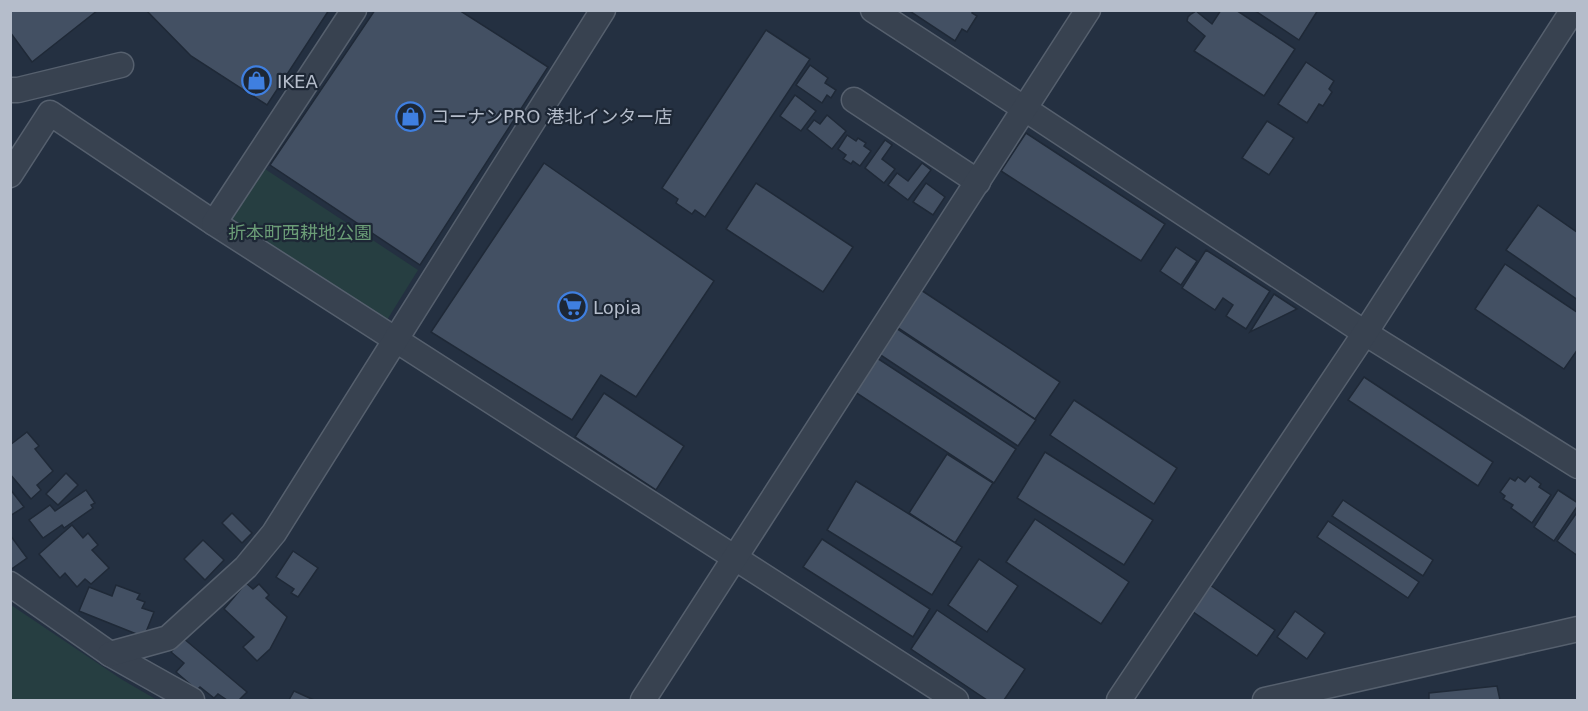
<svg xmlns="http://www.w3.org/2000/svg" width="1588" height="711" viewBox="0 0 1588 711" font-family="'DejaVu Sans','Noto Sans JP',sans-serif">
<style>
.green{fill:#263e41}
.building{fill:#435063;stroke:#1f2937;stroke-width:1.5}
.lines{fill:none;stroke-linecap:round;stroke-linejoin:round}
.minor-casing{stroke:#56606e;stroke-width:27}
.minor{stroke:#384250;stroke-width:24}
.labels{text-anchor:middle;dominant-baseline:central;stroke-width:4.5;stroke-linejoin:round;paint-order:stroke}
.poi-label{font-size:18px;fill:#b5bdcb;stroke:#1d2735;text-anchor:start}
.park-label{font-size:18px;fill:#6b9d77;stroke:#1d2735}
</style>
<rect width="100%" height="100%" fill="#243041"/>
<g class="green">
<polygon points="265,169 418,270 387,320 235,228 232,216"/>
<polygon points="11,605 121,679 157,700 11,700"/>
</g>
<g class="building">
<polygon points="10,10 98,10 32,62 10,32"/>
<polygon points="146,10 329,10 267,105 191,56"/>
<polygon points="375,10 459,10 548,67 420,265 270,165"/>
<polygon points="908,10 973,10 972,13 977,16 967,32 962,29 955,41"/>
<polygon points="1221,10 1236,10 1295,49 1264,96 1194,51 1205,36 1187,21 1188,17 1191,14 1196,11 1212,24"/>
<polygon points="1254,10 1318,10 1299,40"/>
<polygon points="766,30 810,59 705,217 695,210 692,214 676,203 678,199 662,188"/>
<polygon points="1306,62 1334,81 1329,89 1332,92 1323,106 1319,104 1307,123 1278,104"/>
<polygon points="810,65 828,78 825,83 836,90 831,98 827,95 822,103 796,85"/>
<polygon points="795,95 816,111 801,131 780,116"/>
<polygon points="827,115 846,131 832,149 807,129 814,120 820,124"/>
<polygon points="1267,121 1294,138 1269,175 1242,158"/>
<polygon points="1026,133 1165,224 1141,261 1001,171"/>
<polygon points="847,135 856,141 858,138 866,143 864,146 871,151 860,166 853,161 851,164 843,159 846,155 838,149"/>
<polygon points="885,140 892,145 882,159 895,169 884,183 865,168"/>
<polygon points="544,163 714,281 636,397 601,375 572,420 431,332"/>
<polygon points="922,163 931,170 908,200 888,185 897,173 908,181"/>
<polygon points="756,183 853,247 823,292 726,229"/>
<polygon points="926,183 945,197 933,215 913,202"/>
<polygon points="1538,205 1578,233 1578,300 1506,250"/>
<polygon points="1176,247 1197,261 1181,285 1160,271"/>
<polygon points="1206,250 1270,291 1246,329 1226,316 1233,305 1223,298 1215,310 1182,288"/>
<polygon points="1505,264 1578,313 1578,349 1564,369 1475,309"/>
<polygon points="921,290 1060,382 1035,419 897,327"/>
<polygon points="1274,294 1297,309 1250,332"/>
<polygon points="896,328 1036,420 1018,446 879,354"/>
<polygon points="877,358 1016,449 994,483 855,392"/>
<polygon points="1364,377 1493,462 1478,486 1348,400"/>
<polygon points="604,393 684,446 656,490 575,437"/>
<polygon points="1074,400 1177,468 1154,504 1050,435"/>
<polygon points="27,432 39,446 35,449 53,471 37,485 41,490 31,499 10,474 10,445"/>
<polygon points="1045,452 1153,520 1124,565 1017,498"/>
<polygon points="947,454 993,483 955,543 909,513"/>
<polygon points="66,473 78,485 58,505 46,494"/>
<polygon points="1530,476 1541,484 1539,487 1551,495 1532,523 1511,508 1513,505 1503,499 1505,496 1500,492 1510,478 1515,481 1518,477 1525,482"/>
<polygon points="856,481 962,547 932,595 827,530"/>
<polygon points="10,489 24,507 10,516"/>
<polygon points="86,490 95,503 91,505 93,508 64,528 62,525 43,538 29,520 50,505 55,511"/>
<polygon points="1558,490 1578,503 1578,505 1554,541 1534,527"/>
<polygon points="1343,500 1433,560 1423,576 1332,516"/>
<polygon points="1578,511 1578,556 1557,541"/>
<polygon points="232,513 252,533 242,543 222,523"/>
<polygon points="1035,519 1129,582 1101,624 1006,562"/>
<polygon points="1328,521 1419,582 1408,598 1317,537"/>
<polygon points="72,525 83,538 88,533 98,545 92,550 109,568 91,584 85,579 77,587 65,573 60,578 39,554"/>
<polygon points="10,535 27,558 10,570"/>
<polygon points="822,539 930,609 913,637 803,567"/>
<polygon points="203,540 224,560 205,580 184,559"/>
<polygon points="293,551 318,568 298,597 291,593 294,589 276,577"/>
<polygon points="979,559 1018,586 987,632 948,605"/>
<polygon points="246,583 253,589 259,584 269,595 266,598 287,617 270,649 257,661 243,647 254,637 224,609"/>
<polygon points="1207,583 1275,630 1257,656 1189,609"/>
<polygon points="116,585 140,594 137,599 145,602 142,608 154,612 144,637 79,611 89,587 112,596"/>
<polygon points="937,610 1025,669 1004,700 987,700 911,649"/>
<polygon points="1295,611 1325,633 1307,659 1277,637"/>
<polygon points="183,638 247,692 239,700 227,700 218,694 214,698 200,687 197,690 176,672 184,663 171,652"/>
<polygon points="1497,686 1500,700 1429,700 1429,693"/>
<polygon points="294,691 314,700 289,700"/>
</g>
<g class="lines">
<defs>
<g id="minor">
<polyline points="873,10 1025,109 1365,333 1578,466"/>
<polyline points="10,90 18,90 121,65"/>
<polyline points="854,100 978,182"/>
<polyline points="10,175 50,113 214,223 956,700"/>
<polyline points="214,223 354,10"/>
<polyline points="10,584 110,654 192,700"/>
<polyline points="110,654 168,638 246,567 274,533 603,10"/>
<polyline points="643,700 1088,10"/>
<polyline points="1119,700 1365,333 1573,10"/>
<polyline points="1265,700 1578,629"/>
</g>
</defs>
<use href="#minor" class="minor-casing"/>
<use href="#minor" class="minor"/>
</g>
<defs>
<symbol id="shop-ring" viewBox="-11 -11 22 22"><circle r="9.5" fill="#1d2735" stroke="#3f7fe0" stroke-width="1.5"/><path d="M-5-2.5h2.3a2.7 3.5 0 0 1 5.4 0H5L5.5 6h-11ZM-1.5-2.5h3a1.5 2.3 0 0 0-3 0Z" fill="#3f7fe0"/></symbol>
<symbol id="supermarket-ring" viewBox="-11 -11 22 22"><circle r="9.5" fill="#1d2735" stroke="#3f7fe0" stroke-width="1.5"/><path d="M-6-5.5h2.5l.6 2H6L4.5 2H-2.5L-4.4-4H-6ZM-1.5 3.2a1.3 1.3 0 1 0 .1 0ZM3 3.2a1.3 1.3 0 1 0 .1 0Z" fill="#3f7fe0"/></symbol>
</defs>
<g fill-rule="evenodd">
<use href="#shop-ring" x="240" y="64" width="33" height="33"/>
<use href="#shop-ring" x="394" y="100" width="33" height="33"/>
<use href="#supermarket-ring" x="556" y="290" width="33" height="33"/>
</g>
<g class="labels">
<g class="poi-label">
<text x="277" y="81">IKEA</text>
<text x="431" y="116">コーナンPRO 港北インター店</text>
<text x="593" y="307">Lopia</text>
</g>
<g class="park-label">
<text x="300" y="232">折本町西耕地公園</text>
</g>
</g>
<rect width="1588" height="711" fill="none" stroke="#b5bdcb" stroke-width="24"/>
</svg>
